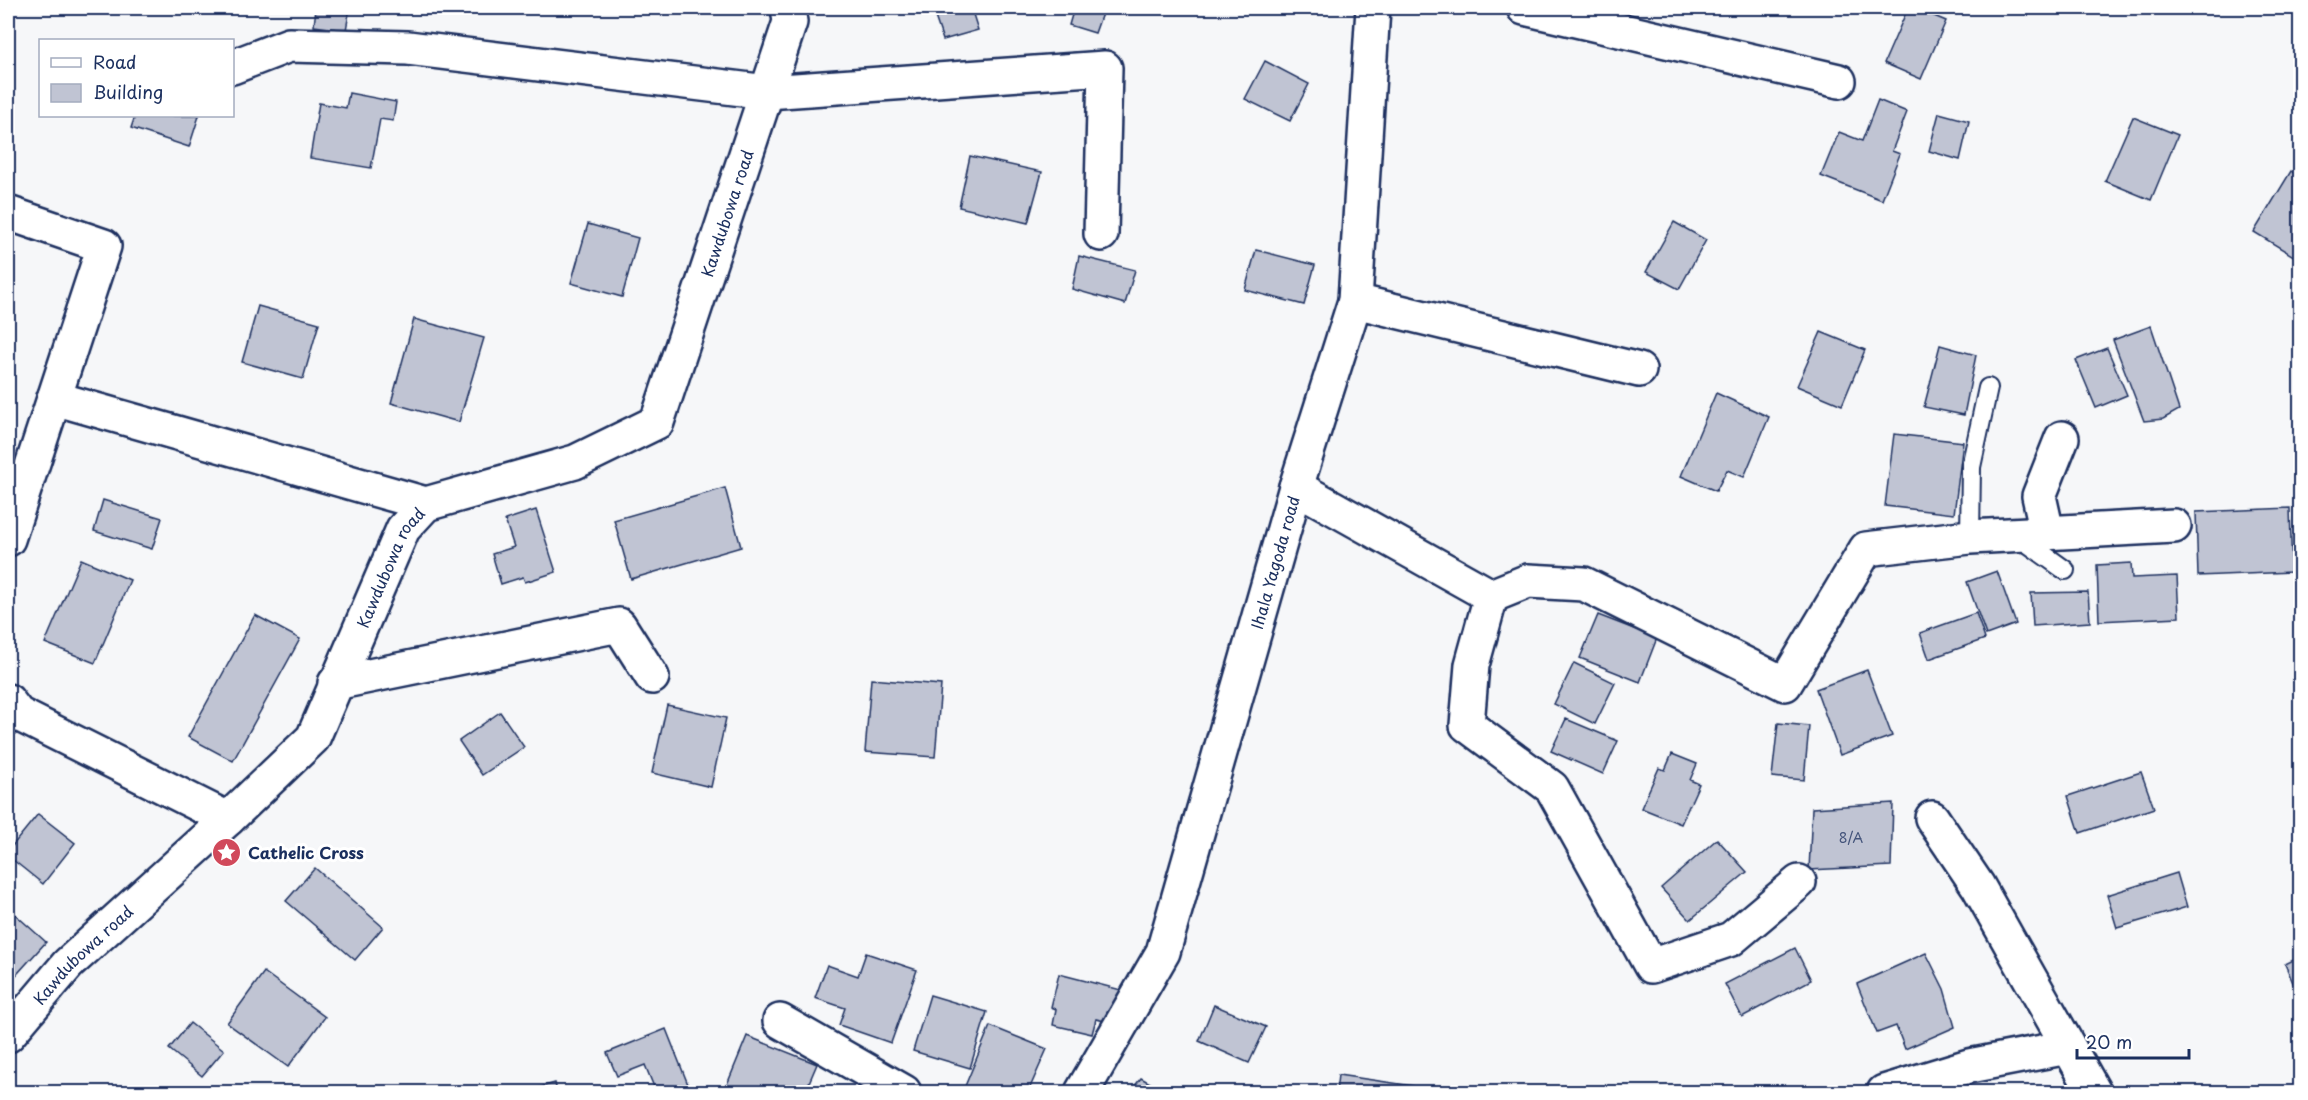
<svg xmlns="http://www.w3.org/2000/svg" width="2308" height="1100" viewBox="0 0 2308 1100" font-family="'Playpen Sans',sans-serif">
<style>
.building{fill:#c0c4d3;stroke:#1b2f5e;stroke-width:1.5}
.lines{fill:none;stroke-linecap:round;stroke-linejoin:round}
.lane-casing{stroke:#1b2f5e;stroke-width:22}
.street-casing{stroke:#1b2f5e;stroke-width:38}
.lane{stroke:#fff;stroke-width:18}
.street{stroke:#fff;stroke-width:33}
.labels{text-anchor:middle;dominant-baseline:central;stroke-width:6;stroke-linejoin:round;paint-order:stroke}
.number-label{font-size:14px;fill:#44547b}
.street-label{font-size:16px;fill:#1b2f5e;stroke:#fff}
.poi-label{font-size:16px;font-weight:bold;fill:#1b2f5e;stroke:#fff;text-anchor:start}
</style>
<rect width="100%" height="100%" fill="#f6f7f9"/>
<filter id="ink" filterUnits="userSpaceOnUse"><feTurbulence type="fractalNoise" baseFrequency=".0167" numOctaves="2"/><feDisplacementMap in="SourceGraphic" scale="12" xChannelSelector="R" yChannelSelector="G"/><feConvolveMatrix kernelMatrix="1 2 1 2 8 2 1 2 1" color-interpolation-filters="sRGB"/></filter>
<g filter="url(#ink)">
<g class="building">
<polygon points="316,8 350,8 346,30 314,26"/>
<polygon points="932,8 971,8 978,30 943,40"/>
<polygon points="1074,8 1104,8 1095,33 1069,25"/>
<polygon points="1908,8 1915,8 1946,21 1921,79 1884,63"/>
<polygon points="1265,61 1309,84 1290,121 1245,99"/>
<polygon points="349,93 396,102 393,121 380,119 371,168 310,158 319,103 346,108"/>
<polygon points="1878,100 1907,112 1892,151 1900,154 1882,200 1821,176 1839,132 1862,141"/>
<polygon points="1939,113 1969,121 1960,160 1929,151"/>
<polygon points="135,116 199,116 189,147 131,128"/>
<polygon points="2133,117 2178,135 2151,200 2105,181"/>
<polygon points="970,156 1042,172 1028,223 959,207"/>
<polygon points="2291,171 2300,177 2300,260 2254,232"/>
<polygon points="1674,222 1706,240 1679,289 1646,272"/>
<polygon points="588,224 638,238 622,297 571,283"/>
<polygon points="1256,250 1315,265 1304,305 1245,290"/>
<polygon points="1079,256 1135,270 1125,304 1072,289"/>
<polygon points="258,306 319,323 303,379 242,362"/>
<polygon points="414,319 484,338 459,422 391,403"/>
<polygon points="2151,326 2179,410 2163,419 2144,421 2113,340"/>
<polygon points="1821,332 1865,350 1842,405 1797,386"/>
<polygon points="1940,345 1976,355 1964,415 1924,407"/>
<polygon points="2107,348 2127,395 2096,408 2076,360"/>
<polygon points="1716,393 1769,417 1744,477 1727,470 1716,491 1681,476"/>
<polygon points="1894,434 1963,442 1954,514 1885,506"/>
<polygon points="725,488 741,547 631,579 614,520"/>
<polygon points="103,500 162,518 152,549 94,531"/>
<polygon points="2290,508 2292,572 2198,576 2196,512"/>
<polygon points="536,510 556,572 525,582 523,577 501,584 492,554 514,547 505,520"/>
<polygon points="81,559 130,580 95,663 45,643"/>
<polygon points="2131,563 2132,578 2177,576 2179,617 2099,621 2097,565"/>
<polygon points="1997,571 2016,624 1986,635 1967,582"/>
<polygon points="2088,592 2090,622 2033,626 2031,593"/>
<polygon points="1976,613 1985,639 1929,659 1920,633"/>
<polygon points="255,615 300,639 233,761 188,737"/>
<polygon points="1598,615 1657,638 1640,682 1580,658"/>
<polygon points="1574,663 1615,683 1595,724 1554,704"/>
<polygon points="1867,670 1892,736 1840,755 1816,689"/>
<polygon points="871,679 941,685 935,757 865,752"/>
<polygon points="667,705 726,718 711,787 652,773"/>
<polygon points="500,712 524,747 482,775 459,741"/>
<polygon points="1566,719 1618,741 1603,774 1551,751"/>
<polygon points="1778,723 1809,726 1804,780 1772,777"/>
<polygon points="1672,754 1697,764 1690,780 1699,784 1681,824 1641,808 1659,768 1665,770"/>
<polygon points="2141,772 2154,808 2080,833 2068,796"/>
<polygon points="1893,803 1891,866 1809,870 1812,808"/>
<polygon points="38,814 75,843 43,884 8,856 8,851"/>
<polygon points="1717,839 1747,872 1690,920 1661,888"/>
<polygon points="315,868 383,927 355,960 286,901"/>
<polygon points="2177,873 2187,907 2117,928 2107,895"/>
<polygon points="8,908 46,942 8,984"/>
<polygon points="1795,948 1811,980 1742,1017 1725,984"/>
<polygon points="866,953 917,970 891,1043 839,1025 845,1008 815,998 827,965 858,976"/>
<polygon points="1926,953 1944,989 1955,1027 1905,1049 1896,1026 1877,1033 1857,984"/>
<polygon points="2300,957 2300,999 2285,964"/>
<polygon points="264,972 325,1017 288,1067 227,1023"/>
<polygon points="1059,974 1125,991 1117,1024 1096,1019 1092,1034 1053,1025 1056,1009 1051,1007"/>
<polygon points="930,995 987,1012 970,1068 913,1051"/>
<polygon points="1214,1005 1266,1027 1249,1063 1199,1041"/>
<polygon points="190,1023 224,1050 202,1076 169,1049"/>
<polygon points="990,1026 1047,1049 1028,1092 963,1091"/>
<polygon points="666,1029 691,1092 656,1092 645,1065 617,1076 607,1053"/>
<polygon points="747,1036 817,1064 805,1092 724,1092"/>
<polygon points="1338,1075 1413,1086 1412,1092 1336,1092"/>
<polygon points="1141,1078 1166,1092 1130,1092"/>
<polygon points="555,1083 557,1092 524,1092"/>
</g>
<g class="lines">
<defs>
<g id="lane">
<polyline points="1970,537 1971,467 1988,388"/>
<polyline points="2019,537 2065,570"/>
</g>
<g id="street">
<polyline points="1524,8 1839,81"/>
<polyline points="232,67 289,45 408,48 767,92 1105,68 1101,234"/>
<polyline points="8,213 104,246 8,539"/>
<polyline points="1355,301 1639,370"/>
<polyline points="54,398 426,504"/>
<polyline points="1296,487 1491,596 1528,581 1584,584 1785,684 1866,549 1970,537 2174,526"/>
<polyline points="2047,532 2039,496 2062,438"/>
<polyline points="1491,596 1472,665 1467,725 1552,788 1651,966 1731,939 1799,882"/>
<polyline points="335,683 619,625 652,677"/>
<polyline points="8,701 18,714 228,819"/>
<polyline points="1932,818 1978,886 2094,1092"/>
<polyline points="780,1021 904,1092"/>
<path id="s1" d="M8,1035L68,964L228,819L313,738L403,529L426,504L575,462L657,422L790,22L788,8"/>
<path id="s2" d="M1082,1092L1163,952L1296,487L1355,301L1373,8"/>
<polyline points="1884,1092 1969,1066 2068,1047"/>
</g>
</defs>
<use href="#lane" class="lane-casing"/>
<use href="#street" class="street-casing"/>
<use href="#lane" class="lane"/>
<use href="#street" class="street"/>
</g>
</g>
<defs>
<symbol id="sight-disc" viewBox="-11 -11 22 22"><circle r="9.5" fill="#d1495b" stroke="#fff"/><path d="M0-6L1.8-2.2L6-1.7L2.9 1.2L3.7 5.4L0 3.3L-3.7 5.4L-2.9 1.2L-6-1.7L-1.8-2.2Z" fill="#fff"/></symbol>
</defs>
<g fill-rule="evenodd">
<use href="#sight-disc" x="210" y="836" width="33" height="33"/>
</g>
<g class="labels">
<g class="number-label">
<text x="1851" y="837">8/A</text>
</g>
<g class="street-label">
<text stroke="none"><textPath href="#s1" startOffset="1154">Kawdubowa road</textPath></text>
<text stroke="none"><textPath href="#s2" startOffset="567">Ihala Yagoda road</textPath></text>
<text stroke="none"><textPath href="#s1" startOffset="614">Kawdubowa road</textPath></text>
<text stroke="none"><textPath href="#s1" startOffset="110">Kawdubowa road</textPath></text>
</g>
<g class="poi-label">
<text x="248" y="852">Cathelic Cross</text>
</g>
</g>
<rect width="2308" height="1100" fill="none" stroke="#fff" stroke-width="30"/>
<rect x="15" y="15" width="2278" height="1070" fill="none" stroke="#1b2f5e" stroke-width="2" filter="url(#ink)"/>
<rect x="39" y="39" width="195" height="78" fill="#ffffff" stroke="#a4acbf" stroke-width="1.5"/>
<rect x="51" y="58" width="30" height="9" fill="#ffffff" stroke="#a4acbf" stroke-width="1.5"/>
<text x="93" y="69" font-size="18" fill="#1b2f5e">Road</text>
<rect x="51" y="84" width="30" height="18" fill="#c0c4d3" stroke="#a4acbf" stroke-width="1.5"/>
<text x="93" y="99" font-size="18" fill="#1b2f5e">Building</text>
<path d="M2077 1049v9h112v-9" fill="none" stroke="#1b2f5e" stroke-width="3"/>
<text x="2086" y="1049" font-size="18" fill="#1b2f5e" stroke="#ffffff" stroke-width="4.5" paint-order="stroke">20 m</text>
</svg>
